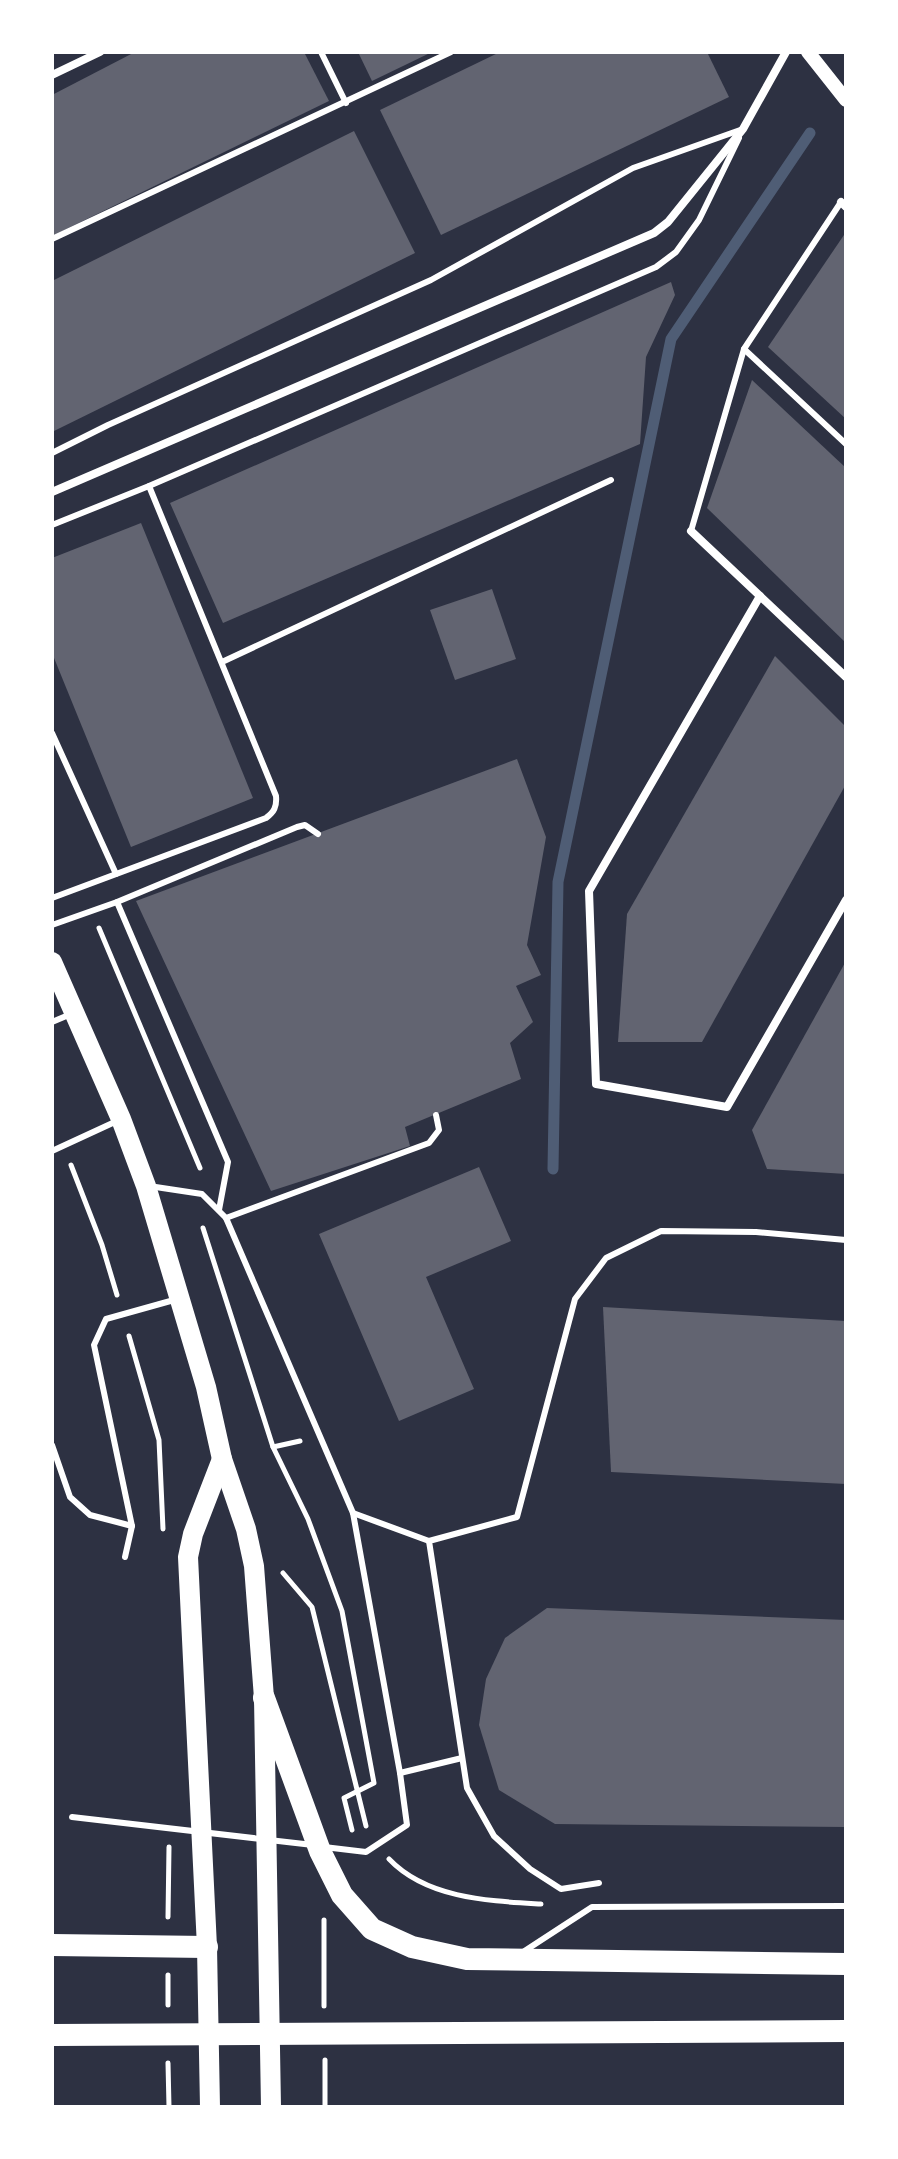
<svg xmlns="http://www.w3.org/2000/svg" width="898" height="2159" viewBox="0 0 898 2159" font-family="'Space Grotesk',sans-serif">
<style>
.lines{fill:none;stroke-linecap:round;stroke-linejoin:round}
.stream{stroke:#4f5d75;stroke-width:11}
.building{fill:#626471}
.path{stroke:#fff;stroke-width:5}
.service{stroke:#fff;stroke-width:6}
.minor{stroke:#fff;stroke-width:8}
.tertiary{stroke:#fff;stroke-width:14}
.primary{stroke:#fff;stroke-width:20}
.trunk{stroke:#fff;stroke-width:22}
</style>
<rect width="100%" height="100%" fill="#2d3142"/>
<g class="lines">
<polyline class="stream" points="553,1169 558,882 671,339 810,133"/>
</g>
<g class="building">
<polygon points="135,52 304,52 329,101 52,236 52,95"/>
<polygon points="358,52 432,52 372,81"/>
<polygon points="500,52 707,52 729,97 441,235 380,110"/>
<polygon points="354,131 415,253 52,432 52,281"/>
<polygon points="846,232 846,419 768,347"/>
<polygon points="671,282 675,295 646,357 640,444 223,623 170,503"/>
<polygon points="752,380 846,468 846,643 707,508"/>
<polygon points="141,523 253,798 131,847 52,653 52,558"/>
<polygon points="492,589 516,659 455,680 430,610"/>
<polygon points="775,656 846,727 846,784 702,1042 618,1042 627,914"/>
<polygon points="517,759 546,837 527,945 541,975 516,986 533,1022 510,1043 521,1079 405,1127 410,1146 271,1191 136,901"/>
<polygon points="846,961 846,1174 767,1169 752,1130"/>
<polygon points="479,1167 511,1241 426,1277 474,1389 399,1421 319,1234"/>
<polygon points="603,1307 846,1321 846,1484 611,1472"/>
<polygon points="547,1608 846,1620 846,1827 555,1824 499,1790 479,1725 486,1679 505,1638"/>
</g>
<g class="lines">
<g class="path">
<polyline points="99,928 200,1168"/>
<polyline points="71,1165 102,1245 117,1295"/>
<polyline points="203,1228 273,1447 308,1519 342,1611 374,1783 344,1798 352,1830"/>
<polyline points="129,1336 159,1440 163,1529"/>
<polyline points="273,1447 300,1441"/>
<polyline points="283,1573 312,1607 366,1826"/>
<path d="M389,1859C427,1899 490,1901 541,1904"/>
<polyline points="168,1917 169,1847"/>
<polyline points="324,1920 324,2006"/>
<polyline points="168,1975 168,2005"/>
<polyline points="325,2060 325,2107"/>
<polyline points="168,2063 169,2107"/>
</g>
<g class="service">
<polyline points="321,52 346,103"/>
<polyline points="52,239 451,52"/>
<polyline points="744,349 846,444"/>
<polyline points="52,453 108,425 431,280 633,168 743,129"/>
<polyline points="52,525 149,486 656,267 676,252 699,220 739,138"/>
<polyline points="691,531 744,349 841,202"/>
<polyline points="222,662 611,480"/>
<polyline points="52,733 116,874"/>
<path d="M52,898L266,818C274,812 277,807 276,796L149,486"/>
<polyline points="117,902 228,1162 219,1210"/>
<polyline points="52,925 117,902 297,827 305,825 318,834"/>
<polyline points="52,1022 71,1014"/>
<polyline points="52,1151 117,1121"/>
<polyline points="149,1186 202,1194 226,1218 429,1143 439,1130 436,1115"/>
<polyline points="226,1218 353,1513 400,1773 407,1825 366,1852 324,1847"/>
<polyline points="52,1445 70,1497 90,1515 132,1526"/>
<polyline points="353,1513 429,1541"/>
<polyline points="125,1557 132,1526 94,1345 106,1319 174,1300"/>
<polyline points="400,1773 462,1758"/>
<polyline points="72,1817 313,1845"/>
<polyline points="599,1883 561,1889 530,1869 494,1836 467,1788 429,1541 517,1517 575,1299 606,1258 661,1231 756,1232 846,1240"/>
<polyline points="523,1952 592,1907 846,1906"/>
</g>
<g class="minor">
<polyline points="52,75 100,52"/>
<polyline points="841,202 846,207"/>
<polyline points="52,492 654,233 668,222 743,129 786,52"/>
<polyline points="691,531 846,677"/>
<polyline points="760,596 589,891 596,1084 727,1107 846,900"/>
</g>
<polyline class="tertiary" points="808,52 846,100"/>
<g class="primary">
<polyline points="52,962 121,1119 146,1186 206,1387 222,1459 246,1529 254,1566 264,1698 271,2107"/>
<polyline points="210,2107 207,1947 188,1557 193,1534 222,1459"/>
</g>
<g class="trunk">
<polyline points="264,1698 320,1851 342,1895 372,1929 412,1947 467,1959 846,1964"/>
<polyline points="52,1945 207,1947"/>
<polyline points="52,2035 846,2031"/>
</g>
</g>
<rect width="898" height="2159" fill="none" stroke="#ffffff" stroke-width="108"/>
</svg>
